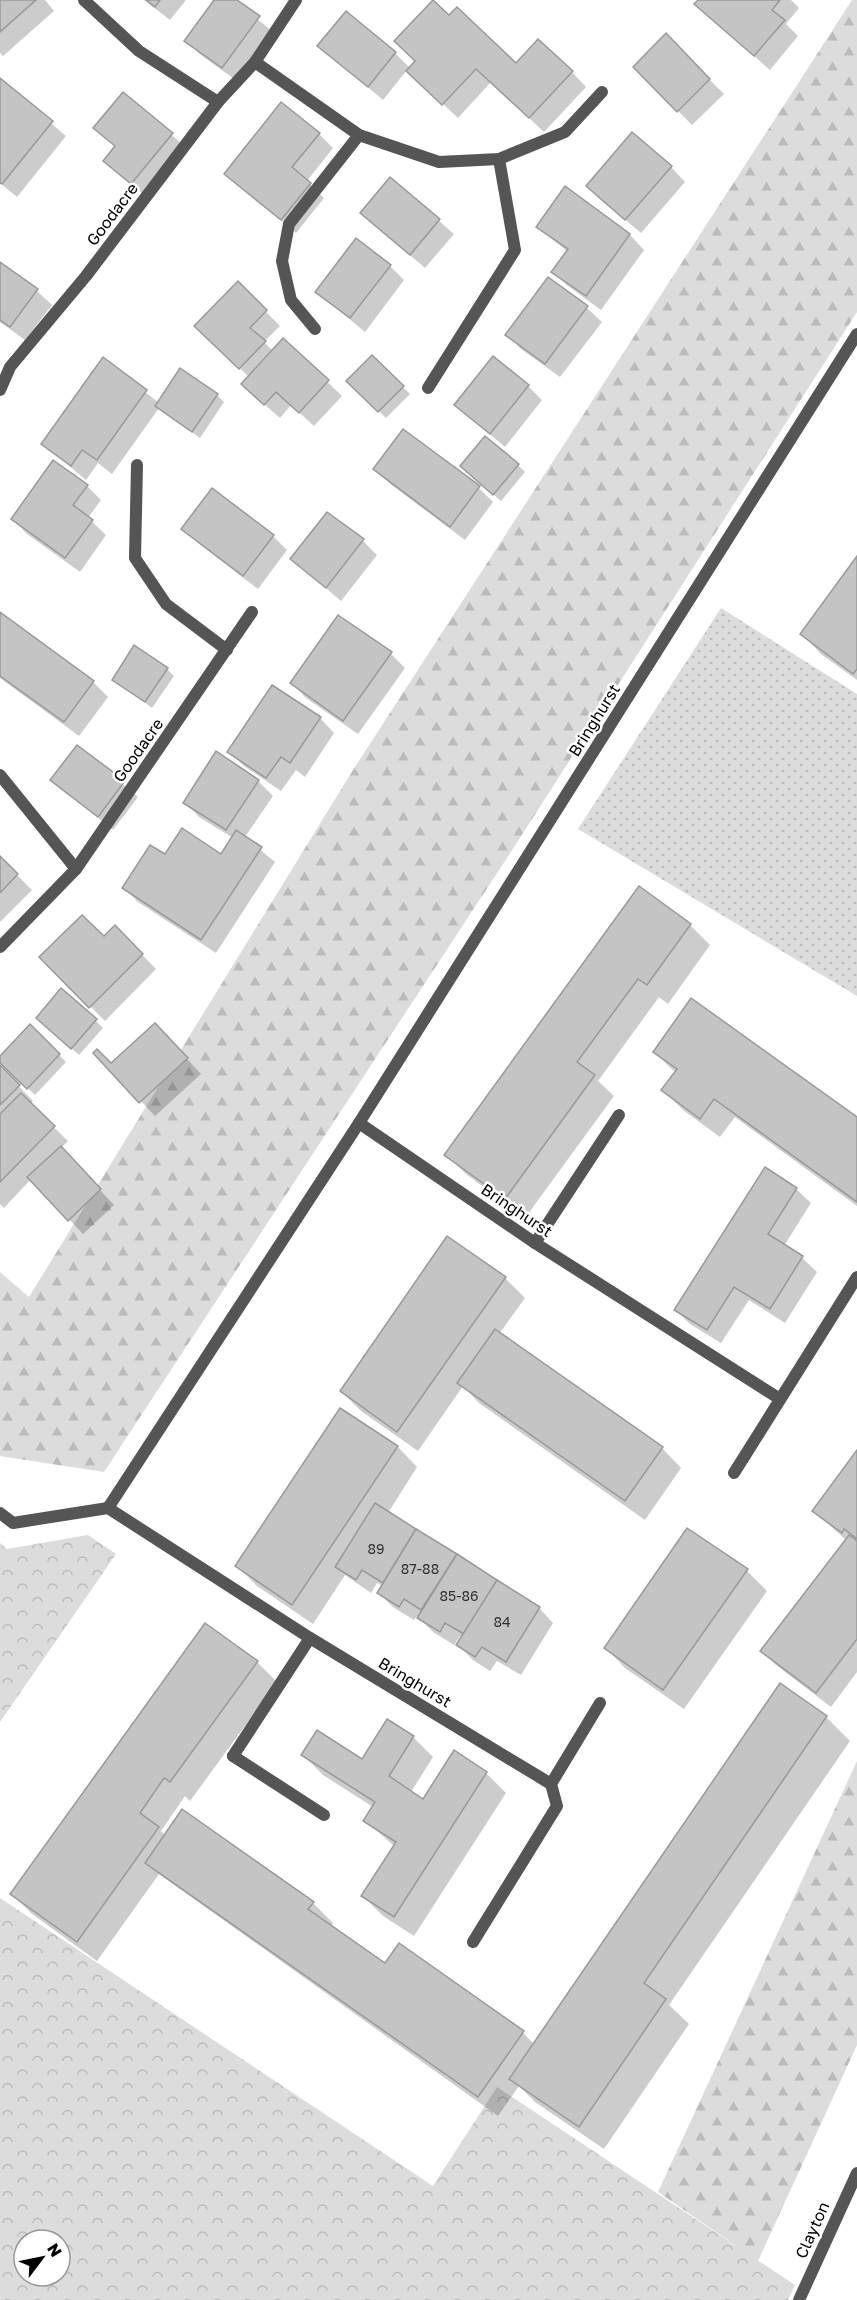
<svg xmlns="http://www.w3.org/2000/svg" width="857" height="2300" viewBox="0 0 857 2300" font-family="'Golos Text',sans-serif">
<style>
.grass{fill:url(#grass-dots)}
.forest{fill:url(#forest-firs)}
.park{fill:url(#park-crowns);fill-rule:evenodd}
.shadow{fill:#0003}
.building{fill:#c4c4c4;stroke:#999;stroke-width:1.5}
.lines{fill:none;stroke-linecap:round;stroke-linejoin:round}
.lane{stroke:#555;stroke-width:12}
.street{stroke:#555;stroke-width:12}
.labels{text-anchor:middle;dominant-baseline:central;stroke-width:5;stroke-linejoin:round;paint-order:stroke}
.number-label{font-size:14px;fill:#313131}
.street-label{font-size:16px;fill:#000;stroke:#fff}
</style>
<defs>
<pattern id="grass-dots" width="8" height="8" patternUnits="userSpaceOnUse" patternTransform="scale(1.5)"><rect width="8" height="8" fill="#dcdcdc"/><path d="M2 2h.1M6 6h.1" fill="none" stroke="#bbb" stroke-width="1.8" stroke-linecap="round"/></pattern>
<pattern id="forest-firs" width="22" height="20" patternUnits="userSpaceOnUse" patternTransform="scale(1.5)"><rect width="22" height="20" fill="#dcdcdc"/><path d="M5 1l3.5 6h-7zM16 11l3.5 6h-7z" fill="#bbb"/></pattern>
<pattern id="park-crowns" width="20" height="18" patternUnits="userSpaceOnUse" patternTransform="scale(1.5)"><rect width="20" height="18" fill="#dcdcdc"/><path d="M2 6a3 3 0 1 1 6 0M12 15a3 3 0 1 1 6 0" fill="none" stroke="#bbb"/></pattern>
</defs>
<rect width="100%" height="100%" fill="#fff"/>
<polygon class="grass" points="721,608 857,694 857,996 578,829"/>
<g class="forest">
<polygon points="852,0 857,0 857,312 507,858 104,1472 0,1456 0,1272 29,1297 353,770"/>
<polygon points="857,1761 857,2045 758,2261 658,2192"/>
</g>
<g class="park">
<polygon points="88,1535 116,1554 0,1722 0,1543 7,1549"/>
<path d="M0,1898L433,2186L497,2087L795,2285L788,2300H0ZM24,2240H60V2276H24Z"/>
</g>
<g class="shadow">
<polygon points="0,0 45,0 54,11 3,56 0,53"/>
<polygon points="144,0 186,0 170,20"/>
<polygon points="216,0 234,0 273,32 237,81 201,55 186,41"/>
<polygon points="700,0 791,0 799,8 786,24 798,36 770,70 711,18 696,4"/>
<polygon points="449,17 516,65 572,72 586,87 544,132 491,82 458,118 407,70 383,100 319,46 395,53 410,68"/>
<polygon points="666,36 724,94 692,125 635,67"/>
<polygon points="0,80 66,136 17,197 0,183"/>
<polygon points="123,94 187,148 146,197 105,161 116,147 95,128"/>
<polygon points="319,134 333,148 307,181 324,198 296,233 226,174"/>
<polygon points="671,167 685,182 641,233 602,200"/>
<polygon points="391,179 454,234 425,268 377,227"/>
<polygon points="566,188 630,235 644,250 601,310 568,286 553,272 568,252 537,227"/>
<polygon points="0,263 37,291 52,305 25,340 0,322"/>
<polygon points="390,266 404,280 365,332 317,292"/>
<polygon points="548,279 587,308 602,322 560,377 521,349 507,334"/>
<polygon points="238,283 280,326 264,342 273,351 284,340 342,396 314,426 291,405 280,418 257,398 249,377 211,341"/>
<polygon points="372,357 410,394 386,418 348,381"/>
<polygon points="104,359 159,403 217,395 224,402 200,438 159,408 112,474 98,463 86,480 43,444"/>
<polygon points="528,386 542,400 505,447 456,405"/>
<polygon points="403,431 479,488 493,502 465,540 389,483 375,469"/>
<polygon points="518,465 525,472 501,501 469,473"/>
<polygon points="87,486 101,500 88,518 106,535 80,572 27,534 13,519"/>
<polygon points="183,529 273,536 287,550 258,589 198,543"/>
<polygon points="363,541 377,555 341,601 292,559"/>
<polygon points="857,559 857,680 821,654 802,634"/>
<polygon points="0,614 93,682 108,697 79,736 0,678"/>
<polygon points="391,654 405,668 358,734 306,698 292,683"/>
<polygon points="167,669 174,676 152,708 114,679"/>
<polygon points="320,718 334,733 305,777 296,770 281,791 244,766 229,752"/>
<polygon points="77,747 138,797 113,830 52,780"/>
<polygon points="258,781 273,796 245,837 275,862 216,953 138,902 124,888 165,856 221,856 233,838 199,817 185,802"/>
<polygon points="0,858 32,890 0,922"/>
<polygon points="639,888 690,925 710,945 668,1004 659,997 598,1081 614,1096 525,1218 466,1174 446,1154"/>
<polygon points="115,927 156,969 105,1021 41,957 104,938"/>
<polygon points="96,1021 103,1028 79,1055 45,1025"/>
<polygon points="30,1026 66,1062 35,1095 0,1061 0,1058"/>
<polygon points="169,1039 201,1074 155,1116 95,1053 111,1065"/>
<polygon points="654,1052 857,1119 857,1206 735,1117 720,1137 683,1110 663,1090 676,1073"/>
<polygon points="0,1067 33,1101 30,1104 68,1141 61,1148 114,1205 83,1234 31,1179 4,1208 0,1204"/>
<polygon points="796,1189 811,1203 784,1246 802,1258 817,1272 785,1323 749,1300 721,1343 690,1324 676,1310"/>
<polygon points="505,1278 525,1298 499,1334 662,1448 681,1468 645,1520 479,1403 463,1386 418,1451 361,1411 341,1391"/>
<polygon points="341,1410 398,1447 417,1467 388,1513 539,1608 553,1623 521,1675 497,1661 490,1671 473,1660 458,1645 463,1638 460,1636 454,1645 433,1632 417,1616 414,1620 393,1607 379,1593 383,1586 377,1583 371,1593 345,1575 313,1624 257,1586 237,1566"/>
<polygon points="857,1453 857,1672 831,1707 776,1665 762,1651 846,1540 814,1511"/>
<polygon points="747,1571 767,1591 684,1709 625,1668 606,1648"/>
<polygon points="257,1662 277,1682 190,1801 185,1796 161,1831 166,1836 182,1811 313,1903 333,1923 330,1927 385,1965 523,2033 534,2044 826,1717 850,1741 669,2005 689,2024 604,2149 535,2102 519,2086 498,2116 159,1874 97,1961 32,1914 12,1894"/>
<polygon points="413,1737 433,1757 411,1792 423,1801 486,1773 506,1793 414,1936 383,1916 363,1896 394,1846 365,1820 373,1807 323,1775 303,1755 362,1761"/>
</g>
<g class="building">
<polygon points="0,0 36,0 0,32"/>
<polygon points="146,0 160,0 155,7"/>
<polygon points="214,0 237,0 260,16 222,68 184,41"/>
<polygon points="433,0 449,15 457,7 516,63 538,39 573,71 529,118 476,69 442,105 406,71 415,61 394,41"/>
<polygon points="698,0 780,0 772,10 785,20 754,56 694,4"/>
<polygon points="346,11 396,52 368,87 317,46"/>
<polygon points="666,33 710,79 677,112 633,67"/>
<polygon points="0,78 53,121 2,184 0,183"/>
<polygon points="123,92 173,133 131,184 103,161 115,146 93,128"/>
<polygon points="281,102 320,133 292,167 311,183 281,220 224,174"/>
<polygon points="632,132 672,166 625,220 586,186"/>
<polygon points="390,177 440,219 410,255 360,213"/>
<polygon points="565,186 630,234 586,296 551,272 568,249 536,227"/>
<polygon points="356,238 391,265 350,318 315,292"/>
<polygon points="0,262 38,289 10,327 0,320"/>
<polygon points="548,277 588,306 545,364 505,335"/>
<polygon points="238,281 267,310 250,328 266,341 239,369 194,326"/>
<polygon points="283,338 329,380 299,413 276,392 264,405 241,384"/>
<polygon points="372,355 404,386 378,412 346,381"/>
<polygon points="493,356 529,385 490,434 454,405"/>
<polygon points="103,357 147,390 97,460 82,450 71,466 41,444"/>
<polygon points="180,368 218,394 192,432 155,406"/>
<polygon points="403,429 480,486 450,527 373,469"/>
<polygon points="485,436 519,464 493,495 460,466"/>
<polygon points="53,460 88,485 73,505 93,520 65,558 11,519"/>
<polygon points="212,488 274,535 243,576 181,529"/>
<polygon points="327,512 364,539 326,588 290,559"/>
<polygon points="857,556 857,669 853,674 800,634"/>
<polygon points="0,612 94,681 64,722 0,676"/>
<polygon points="338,615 392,652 343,721 290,683"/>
<polygon points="134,645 168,668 145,702 112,680"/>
<polygon points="272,685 321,717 290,763 281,757 266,778 227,752"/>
<polygon points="77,745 125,781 98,817 50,780"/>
<polygon points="216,751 259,780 226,830 183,803"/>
<polygon points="182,828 221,854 236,830 262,847 201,940 122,888 150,845 165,854"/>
<polygon points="0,856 18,874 0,893"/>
<polygon points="639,886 691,924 647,985 638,979 577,1062 595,1075 505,1199 444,1155"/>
<polygon points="82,915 104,936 115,925 143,954 89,1008 39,957"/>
<polygon points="61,988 97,1019 71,1049 36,1018"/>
<polygon points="691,998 857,1117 857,1202 714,1099 700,1119 661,1090 677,1069 653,1052"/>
<polygon points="155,1023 188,1058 139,1103 93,1053 97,1049 111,1063"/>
<polygon points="30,1024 60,1054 27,1089 0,1063 0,1056"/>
<polygon points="0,1065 20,1085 0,1105"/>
<polygon points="21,1093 55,1126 0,1182 0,1114"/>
<polygon points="61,1146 101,1189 68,1221 27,1177"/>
<polygon points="765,1167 797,1188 768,1234 803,1256 770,1309 734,1287 707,1330 674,1310"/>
<polygon points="447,1236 506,1277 397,1432 340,1391"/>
<polygon points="495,1329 663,1447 625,1501 457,1383"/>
<polygon points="340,1408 398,1446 292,1605 235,1566"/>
<polygon points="857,1450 857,1539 844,1529 842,1533 812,1511"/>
<polygon points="375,1503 416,1529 383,1583 362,1570 356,1580 335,1567"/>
<polygon points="687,1528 748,1569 663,1690 604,1648"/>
<polygon points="416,1529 457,1554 421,1610 404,1599 399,1607 377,1593"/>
<polygon points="849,1535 857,1541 857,1639 816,1693 760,1651"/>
<polygon points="457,1554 497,1580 464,1634 445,1623 440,1632 417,1618"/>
<polygon points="497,1580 540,1607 506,1662 482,1647 475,1657 456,1645"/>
<polygon points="205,1623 258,1661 170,1782 164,1778 140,1813 159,1827 77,1942 10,1894"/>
<polygon points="780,1683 827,1716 644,1983 666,1999 579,2127 509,2079"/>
<polygon points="387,1719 414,1736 389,1776 423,1799 454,1750 487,1772 394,1917 361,1896 396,1842 363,1821 375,1802 301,1755 317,1730 362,1759"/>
<polygon points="182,1809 314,1902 308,1909 385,1963 399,1943 524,2031 478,2097 145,1863"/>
</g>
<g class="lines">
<polyline class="lane" points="233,1756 324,1815"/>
<g class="street">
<polyline points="84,0 139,51 218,102"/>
<polyline points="255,62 359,135 439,162 499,159 565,132 602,92"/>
<polyline points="315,329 291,300 282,261 289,224 359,135"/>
<polyline points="428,388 515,250 499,159"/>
<polyline points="0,390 10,367 86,276 218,102 255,62 296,0"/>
<polyline points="137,465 135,558 166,604 227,650"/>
<polyline points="0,775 76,869 0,947"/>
<polyline points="76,869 252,612"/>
<polyline points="359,1123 535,1243 780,1399"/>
<polyline points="535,1243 619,1115"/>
<polyline points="734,1473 857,1277"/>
<polyline points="108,1508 359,1123 857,334"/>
<polyline points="0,1513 13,1523 108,1508 310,1638 551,1784 557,1806 473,1942"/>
<polyline points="233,1756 310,1638"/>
<polyline points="551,1784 600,1703"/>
<polyline points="799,2300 857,2173"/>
</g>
</g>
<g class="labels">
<g class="number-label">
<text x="376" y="1548">89</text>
<text x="420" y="1568">87-88</text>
<text x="459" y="1595">85-86</text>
<text x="502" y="1621">84</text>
</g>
<g class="street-label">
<text transform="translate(112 214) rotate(-53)">Goodacre</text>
<text transform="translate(594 720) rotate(-58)">Bringhurst</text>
<text transform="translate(138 750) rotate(-55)">Goodacre</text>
<text transform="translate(517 1210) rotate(34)">Bringhurst</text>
<text transform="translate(415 1682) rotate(31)">Bringhurst</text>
<text transform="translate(812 2230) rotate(-66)">Clayton</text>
</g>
</g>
<g transform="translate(42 2258) rotate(58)"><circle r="28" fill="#ffffff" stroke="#999999" stroke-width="1.5"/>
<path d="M0-4.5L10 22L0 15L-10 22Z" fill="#000000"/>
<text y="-9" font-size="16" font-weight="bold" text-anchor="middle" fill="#000000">N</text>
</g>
</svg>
